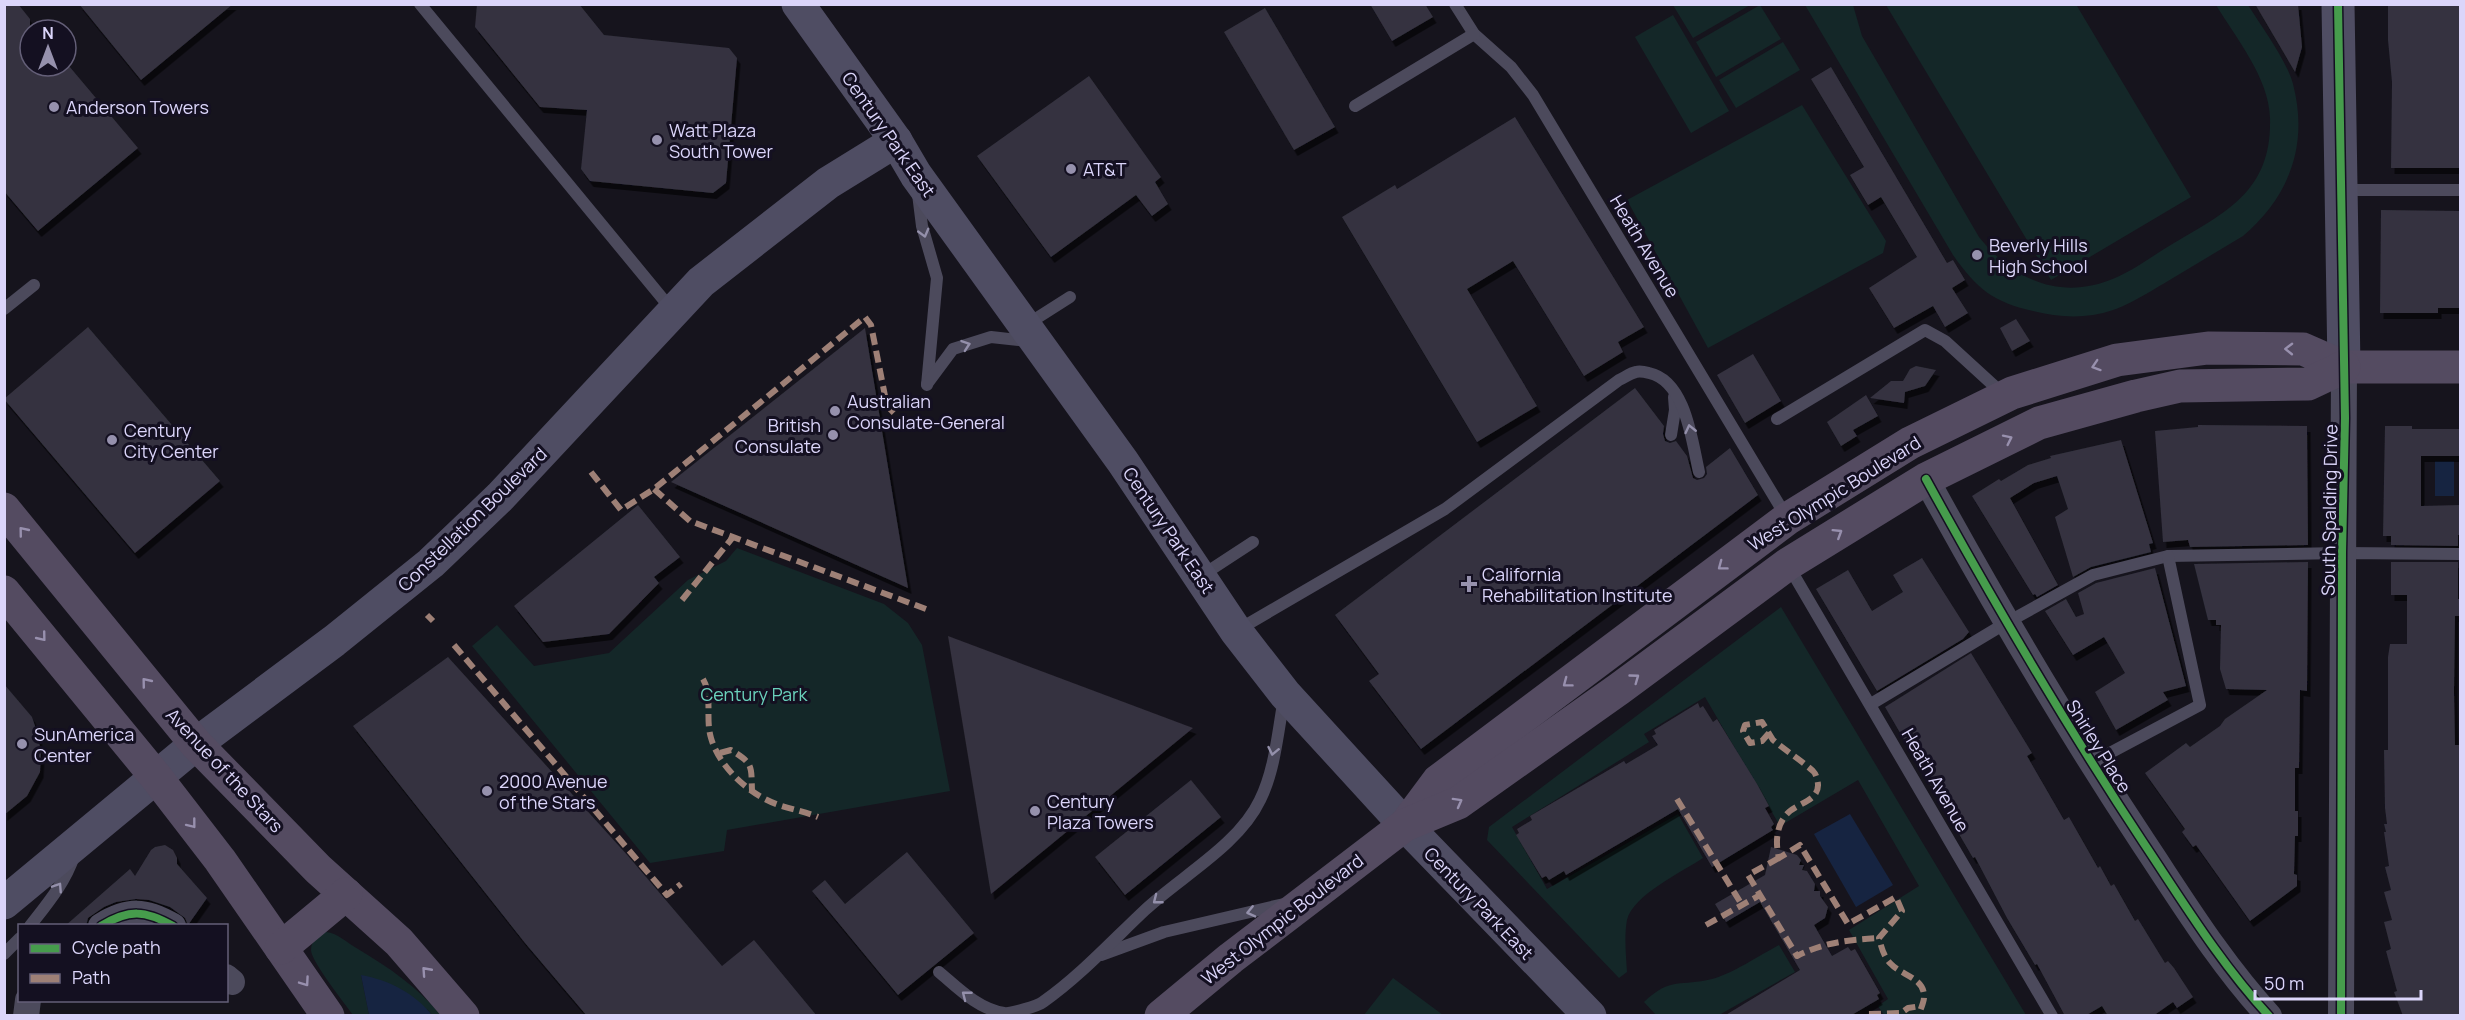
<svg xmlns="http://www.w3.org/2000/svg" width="2465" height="1020" viewBox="0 0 2465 1020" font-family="Manrope,sans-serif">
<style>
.green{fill:#142728}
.water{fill:#162441}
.building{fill:#34323f;filter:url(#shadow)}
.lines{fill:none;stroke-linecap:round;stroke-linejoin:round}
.lane{stroke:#4c4a5c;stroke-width:12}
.street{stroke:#4c4a5c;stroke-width:26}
.secondary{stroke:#4f4d63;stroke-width:33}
.primary{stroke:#544b61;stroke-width:33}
.quiet{stroke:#9e8076;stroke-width:6;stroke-dasharray:12 6;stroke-linecap:butt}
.cycleway-casing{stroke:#141021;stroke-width:11}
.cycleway{stroke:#469c4c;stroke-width:8}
.oneway{stroke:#9490ab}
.oneway2{stroke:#9890ae}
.poi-dot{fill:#9691ad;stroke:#141021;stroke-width:2}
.labels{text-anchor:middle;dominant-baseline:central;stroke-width:6;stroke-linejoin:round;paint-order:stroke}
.poi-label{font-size:18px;fill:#dbd5fa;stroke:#141021;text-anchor:start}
.street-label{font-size:18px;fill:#dbd5fa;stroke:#141021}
.park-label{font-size:18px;fill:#6ad1bc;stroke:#141021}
</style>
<defs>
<filter id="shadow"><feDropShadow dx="3.5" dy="6" stdDeviation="0" flood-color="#0009"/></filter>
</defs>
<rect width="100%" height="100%" fill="#16141d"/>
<g class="green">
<polygon points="1673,5 1750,5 1693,38"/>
<polygon points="1760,5 1781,39 1716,77 1696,42"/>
<path d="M1805,5H1853L1862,36L1979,237C2014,281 2062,301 2115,278C2136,269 2155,254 2174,243C2228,211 2272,190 2270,118C2269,78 2236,38 2216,5H2248C2261,26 2287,61 2293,84C2309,145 2289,197 2243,236C2218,251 2193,266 2168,281C2144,295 2121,311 2093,315C2073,318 2053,316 2033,311C1993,302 1977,289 1953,255Z"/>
<polygon points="1886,5 2079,5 2077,6 2191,197 2051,280"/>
<polygon points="1673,15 1729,111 1691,133 1635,37"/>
<polygon points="1783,42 1800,70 1736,108 1719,80"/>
<polygon points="1802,105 1886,241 1883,253 1708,348 1627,200"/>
<polygon points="737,548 884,604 908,623 922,645 950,791 727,830 724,851 650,863 472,646 497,625 534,666 609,653 688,580 726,561"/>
<path d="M1781,607L2026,1015H1884L1878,1006L1888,999L1849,930L1919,886L1858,780L1780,826L1705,697L1644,734L1649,742L1512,827L1547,889L1678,814L1703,858C1682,872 1633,895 1627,920C1624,936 1626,955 1627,972L1619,978L1487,840L1489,827Z"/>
<path d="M326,932C338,933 347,943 358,949C390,968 417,987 441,1015H432L428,1010L361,975L369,1015H353C345,1004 311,961 311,950C311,941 318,935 326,932Z"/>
<path d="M1779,945L1795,972L1719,1015H1656L1644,1002C1671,976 1681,987 1712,979C1732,974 1760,955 1779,945Z"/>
<polygon points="1393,978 1443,1015 1364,1015"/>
</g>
<g class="water">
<rect x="2435" y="461" width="19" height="35"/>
<polygon points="1850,814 1893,885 1856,907 1814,834"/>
<path d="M361,975C389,980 414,993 432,1015H369Z"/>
</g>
<g class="building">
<polygon points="4,4 18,4 30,19 30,66 69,66 138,148 38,231 4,191"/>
<polygon points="79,4 233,4 141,80"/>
<polygon points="477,4 579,4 604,35 729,48 737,58 726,183 713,193 590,181 581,169 587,110 540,107 475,27"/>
<polygon points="1370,4 1425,4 1433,17 1392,41"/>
<polygon points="2255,4 2298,4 2302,47 2295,72"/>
<polygon points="2388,4 2460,5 2460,168 2391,168 2392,82 2388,40"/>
<polygon points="1265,8 1335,127 1294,150 1224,32"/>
<polygon points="1831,67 1947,263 1953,260 1965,280 1952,288 1968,313 1945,327 1933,306 1894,328 1869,288 1917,257 1881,197 1868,205 1850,175 1864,167 1811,79"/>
<polygon points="1089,76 1161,177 1155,182 1168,204 1152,216 1136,195 1051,257 977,156"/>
<polygon points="1515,117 1644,327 1618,342 1623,352 1584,376 1513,261 1467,289 1537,406 1477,442 1342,217 1395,185 1397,189"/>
<polygon points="2381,210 2460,211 2460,308 2438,308 2438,313 2380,313"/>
<polygon points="2016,319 2030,341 2012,351 2000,328"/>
<polygon points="88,327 220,481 135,553 4,399"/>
<polygon points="865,328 908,588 671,482"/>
<polygon points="1753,354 1781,401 1745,423 1717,375"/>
<polygon points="1916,366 1936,370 1925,386 1905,392 1904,403 1870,398 1891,381 1903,381 1910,369"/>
<polygon points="1635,388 1664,426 1663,434 1665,441 1670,443 1676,441 1687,456 1693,478 1697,480 1704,478 1707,474 1706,467 1730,448 1758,495 1421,749 1369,681 1379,674 1335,615"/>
<polygon points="1866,395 1878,416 1853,430 1857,436 1841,446 1827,422"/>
<polygon points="2198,425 2307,426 2308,545 2190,547 2188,540 2163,542 2155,431 2198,427"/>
<polygon points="2385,426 2412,426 2412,429 2460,429 2460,456 2421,456 2421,506 2460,505 2460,535 2458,535 2458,546 2391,545 2391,536 2383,536"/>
<polygon points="2121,440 2153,543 2149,544 2151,552 2091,567 2073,577 2055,517 2068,509 2057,476 2034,483 2010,498 2058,585 2037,597 2035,594 2033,595 1972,496 1999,479 2001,481 2028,465 2051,458 2050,456"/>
<polygon points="638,505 680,557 654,577 659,583 609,634 543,642 514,606"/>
<polygon points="1922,558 1969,632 1963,639 1877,691 1816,589 1848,570 1872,611 1903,592 1893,575"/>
<polygon points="2308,562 2307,691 2300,690 2299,768 2295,768 2295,811 2298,811 2298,836 2295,836 2294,874 2297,875 2297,886 2250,921 2196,845 2193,847 2182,832 2185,829 2145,773 2186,743 2190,747 2220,726 2225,719 2267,690 2226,689 2220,669 2221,625 2216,625 2216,620 2208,620 2194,564"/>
<polygon points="2391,562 2458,562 2458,599 2460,599 2460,616 2455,616 2454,692 2455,745 2460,745 2460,1016 2403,1016 2394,992 2397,991 2386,951 2391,949 2384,922 2392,920 2384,892 2391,890 2385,867 2389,866 2384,832 2386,832 2384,824 2387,824 2385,808 2384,750 2388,750 2388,657 2390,644 2407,644 2407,595 2391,595"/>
<polygon points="2155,568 2186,686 2163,692 2168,700 2116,730 2095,692 2125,673 2104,637 2073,655 2045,611 2066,599 2076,617 2084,614 2078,593 2096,583"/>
<polygon points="948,636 1193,728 991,894"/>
<polygon points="1971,653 2032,753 2027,756 2064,820 2069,817 2098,868 2100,866 2111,886 2114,884 2135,921 2138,919 2165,963 2168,961 2174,968 2193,997 2177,1008 2173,1002 2153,1016 2108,1016 2102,1006 2085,1016 2065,1016 2037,964 2035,965 2007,918 1975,857 1973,858 1885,707"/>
<polygon points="448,657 629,857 722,966 754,940 817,1016 587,1016 525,943 353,726"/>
<polygon points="4,684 32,717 38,735 41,754 40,772 27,796 4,815"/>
<polygon points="1698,703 1700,708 1703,706 1713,722 1717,719 1757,784 1769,806 1765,808 1774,824 1771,827 1773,830 1712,867 1678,809 1566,875 1564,871 1549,880 1546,876 1542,878 1516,835 1519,833 1517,829 1532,820 1530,816 1624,761 1626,764 1658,745 1652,736 1656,734 1654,730"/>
<polygon points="1191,780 1221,817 1125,895 1095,857"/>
<polygon points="165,845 173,850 177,858 177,864 207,898 188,925 185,918 170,907 149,900 136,899 116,902 104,907 88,918 86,926 65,926 130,869 135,876 151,850 155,847"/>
<polygon points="1771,847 1797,855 1801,860 1799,865 1804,865 1802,870 1807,871 1815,884 1814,891 1820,891 1820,896 1828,907 1825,918 1814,925 1832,956 1848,947 1851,951 1855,949 1880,993 1877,995 1879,999 1850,1016 1724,1016 1800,970 1760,902 1726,922 1715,904 1765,875"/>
<polygon points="907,852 974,933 898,995 812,891 825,880 845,904"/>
</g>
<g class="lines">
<g class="lane">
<polyline points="420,4 672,310"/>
<polyline points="1455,4 1474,34 1511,67 1533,95 1787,518"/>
<polyline points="1355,106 1474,34"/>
<polyline points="2343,190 2460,190"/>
<polyline points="918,194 922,226 937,278 927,385"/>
<polyline points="4,309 34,285"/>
<polyline points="1026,325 1070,297"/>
<polyline points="927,384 953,349 991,337 1028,341"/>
<polyline points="1777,419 1925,330 1945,341 2003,394"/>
<polyline points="1671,435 1675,410 1674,397"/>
<polyline points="1788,565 2052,1016"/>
<polyline points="1201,576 1253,542"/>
<path d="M1236,631L1445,509L1619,380C1624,378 1630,373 1636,372C1640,371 1645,372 1649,373C1686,381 1692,442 1699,472"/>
<polyline points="1871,704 2006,623 2093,575 2168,556 2342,553 2460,554"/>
<polyline points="2091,763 2200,705 2168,556"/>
<path d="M30,926C47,904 65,883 74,856"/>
<polyline points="4,954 20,938"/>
<polyline points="1101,955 1164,932 1284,904"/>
<path d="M939,972C958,988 978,1009 1004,1013C1010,1014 1038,1006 1043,1002C1080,976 1112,941 1145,910C1180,877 1239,845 1260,800C1275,770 1278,731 1284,698"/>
</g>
<g class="street">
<path d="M1926,479C1994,603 2065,724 2143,842C2183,902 2220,963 2269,1016"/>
<path d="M101,926C129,909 145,910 173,926"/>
<polyline points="226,977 232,982"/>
<polyline points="26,1016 28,1000"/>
<polyline points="2341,1016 2344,367"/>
</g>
<g class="secondary">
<polyline points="798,4 896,141 916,175 1123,462 1236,631 1285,694 1405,825 1590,1016"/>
<polyline points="2338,4 2344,367"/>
<polyline points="4,903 196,744 334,641 431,563 500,497 701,282 828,183 896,141"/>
</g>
<g class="primary">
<polyline points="4,509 196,744 318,869 399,942 463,1016"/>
<polyline points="4,592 156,777 220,860 328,1016"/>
<polyline points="1406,824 1438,781 1787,519 1910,443 2012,393 2117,360 2208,348 2303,349 2344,367 2460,367"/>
<polyline points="281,948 346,894"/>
<polyline points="1161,1016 1231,958 1405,825 1458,803 1619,689 1788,564 1926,479 2039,423 2136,396 2180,386 2308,384 2344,367"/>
</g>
<g class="quiet">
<polyline points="591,472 621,510 654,489 865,317 871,325 887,406 895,414"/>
<polyline points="654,489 690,521 926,609"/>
<polyline points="682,600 733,537"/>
<polyline points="427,615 433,621"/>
<polyline points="454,645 667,895 681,884"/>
<path d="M703,679C713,696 705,718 711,738C720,769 752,797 782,806C795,810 806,812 818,817"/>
<path d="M1769,733L1762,741L1750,743L1743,731L1745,725L1762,722L1773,740C1786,751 1801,760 1813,771C1816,774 1816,776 1817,779C1823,799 1801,802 1790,811C1776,823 1775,842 1779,858L1800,845L1848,924L1896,897L1902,911L1879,938C1881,946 1884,958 1891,964C1901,975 1925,978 1924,997C1924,1003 1920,1009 1919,1016"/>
<path d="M720,753L731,750C754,764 751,766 752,791"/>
<polyline points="1677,799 1742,905"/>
<path d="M1779,858L1748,875L1797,956C1825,942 1848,940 1879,938"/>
<polyline points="1706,925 1760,895"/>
<polyline points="1869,1014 1901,1013 1908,1008 1921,1006"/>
</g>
<defs>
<g id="cycleway">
<polyline points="2338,4 2345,418 2342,553 2341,1016"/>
<path d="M1926,479C1994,603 2065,724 2143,842C2183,902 2220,963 2269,1016"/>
<path d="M101,926C129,909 145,910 173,926"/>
</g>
</defs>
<use href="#cycleway" class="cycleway-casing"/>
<use href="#cycleway" class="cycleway"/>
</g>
<defs><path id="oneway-chevron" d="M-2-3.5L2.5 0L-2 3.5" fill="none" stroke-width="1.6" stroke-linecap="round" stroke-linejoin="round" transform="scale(1.5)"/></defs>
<g class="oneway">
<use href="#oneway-chevron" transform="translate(924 233) rotate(75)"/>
<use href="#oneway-chevron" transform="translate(966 345) rotate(-19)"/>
<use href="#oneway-chevron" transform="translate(1690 429) rotate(-103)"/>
<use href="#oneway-chevron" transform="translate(1273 751) rotate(102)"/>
<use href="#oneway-chevron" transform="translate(58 887) rotate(-57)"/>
<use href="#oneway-chevron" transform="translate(1157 900) rotate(142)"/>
<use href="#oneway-chevron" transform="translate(1251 912) rotate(167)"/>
<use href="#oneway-chevron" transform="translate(966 995) rotate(-142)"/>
</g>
<g class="oneway2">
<use href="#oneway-chevron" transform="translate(2289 349) rotate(-179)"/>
<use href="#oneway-chevron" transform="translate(2096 366) rotate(162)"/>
<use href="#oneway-chevron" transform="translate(2008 439) rotate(-26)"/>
<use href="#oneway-chevron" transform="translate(23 531) rotate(-129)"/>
<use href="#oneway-chevron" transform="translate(1838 533) rotate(-32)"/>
<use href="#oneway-chevron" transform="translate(1722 566) rotate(143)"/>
<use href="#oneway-chevron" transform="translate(42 637) rotate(51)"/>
<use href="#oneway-chevron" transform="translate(1635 678) rotate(-36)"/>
<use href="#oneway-chevron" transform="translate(146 682) rotate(-129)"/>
<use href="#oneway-chevron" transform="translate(1567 683) rotate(143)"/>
<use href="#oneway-chevron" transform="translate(1458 802) rotate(-29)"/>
<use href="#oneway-chevron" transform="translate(192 824) rotate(52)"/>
<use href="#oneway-chevron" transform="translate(426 971) rotate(-132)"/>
<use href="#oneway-chevron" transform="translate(305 982) rotate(55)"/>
</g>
<g class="poi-dot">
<circle cx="54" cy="107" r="6"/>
<circle cx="657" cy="140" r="6"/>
<circle cx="1071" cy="169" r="6"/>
<circle cx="1977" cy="255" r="6"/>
<circle cx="835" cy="411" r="6"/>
<circle cx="833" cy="435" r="6"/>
<circle cx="112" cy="440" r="6"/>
<path d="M1466 575h6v6h6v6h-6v6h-6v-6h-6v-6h6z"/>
<circle cx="22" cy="744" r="6"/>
<circle cx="487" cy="791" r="6"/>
<circle cx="1035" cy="811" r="6"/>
</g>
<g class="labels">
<g class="poi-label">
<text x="66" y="107">Anderson Towers</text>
<text x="669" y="130">Watt Plaza<tspan x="669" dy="21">South Tower</tspan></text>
<text x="1083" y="169">AT&amp;T</text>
<text x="1989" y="245">Beverly Hills<tspan x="1989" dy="21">High School</tspan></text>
<text x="847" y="401">Australian<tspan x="847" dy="21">Consulate-General</tspan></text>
<text x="821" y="425" text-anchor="end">British<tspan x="821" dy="21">Consulate</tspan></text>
<text x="124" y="430">Century<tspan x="124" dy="21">City Center</tspan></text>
<text x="1482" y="574">California<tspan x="1482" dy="21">Rehabilitation Institute</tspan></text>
<text x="34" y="734">SunAmerica<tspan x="34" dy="21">Center</tspan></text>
<text x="499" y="781">2000 Avenue<tspan x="499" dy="21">of the Stars</tspan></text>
<text x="1047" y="801">Century<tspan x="1047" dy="21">Plaza Towers</tspan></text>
</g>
<g class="street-label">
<text transform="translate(889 134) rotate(55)">Century Park East</text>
<text transform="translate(1645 246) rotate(59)">Heath Avenue</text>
<text transform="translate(1834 493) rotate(-32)">West Olympic Boulevard</text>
<text transform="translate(2329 510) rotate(-89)">South Spalding Drive</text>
<text transform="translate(472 519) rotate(-44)">Constellation Boulevard</text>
<text transform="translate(1169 530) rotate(56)">Century Park East</text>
<text transform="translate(2099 746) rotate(58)">Shirley Place</text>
<text transform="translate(225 770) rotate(47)">Avenue of the Stars</text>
<text transform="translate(1936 780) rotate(60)">Heath Avenue</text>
<text transform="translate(1479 903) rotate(46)">Century Park East</text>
<text transform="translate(1282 919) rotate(-38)">West Olympic Boulevard</text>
</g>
<g class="park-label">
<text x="754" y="694">Century Park</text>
</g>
</g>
<rect width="2465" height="1020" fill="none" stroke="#dbd5fa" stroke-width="12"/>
<rect x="18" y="924" width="210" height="78" fill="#141021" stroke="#645f78" stroke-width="1.5"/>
<rect x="30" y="944" width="30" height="9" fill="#469c4c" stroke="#645f78" stroke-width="1.5"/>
<text x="72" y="954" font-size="18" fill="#dbd5fa">Cycle path</text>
<rect x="30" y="974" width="30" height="9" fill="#9e8076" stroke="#645f78" stroke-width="1.5"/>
<text x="72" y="984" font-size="18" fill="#dbd5fa">Path</text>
<g transform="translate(48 48)"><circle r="28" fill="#141021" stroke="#645f78" stroke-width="1.5"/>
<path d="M0-4.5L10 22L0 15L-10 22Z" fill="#9691ad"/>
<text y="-9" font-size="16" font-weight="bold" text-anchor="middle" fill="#dbd5fa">N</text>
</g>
<path d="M2255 990v9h166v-9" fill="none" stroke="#dbd5fa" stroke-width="3"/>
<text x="2264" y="990" font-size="18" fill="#dbd5fa" stroke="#141021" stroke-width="4.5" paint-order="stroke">50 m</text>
</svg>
